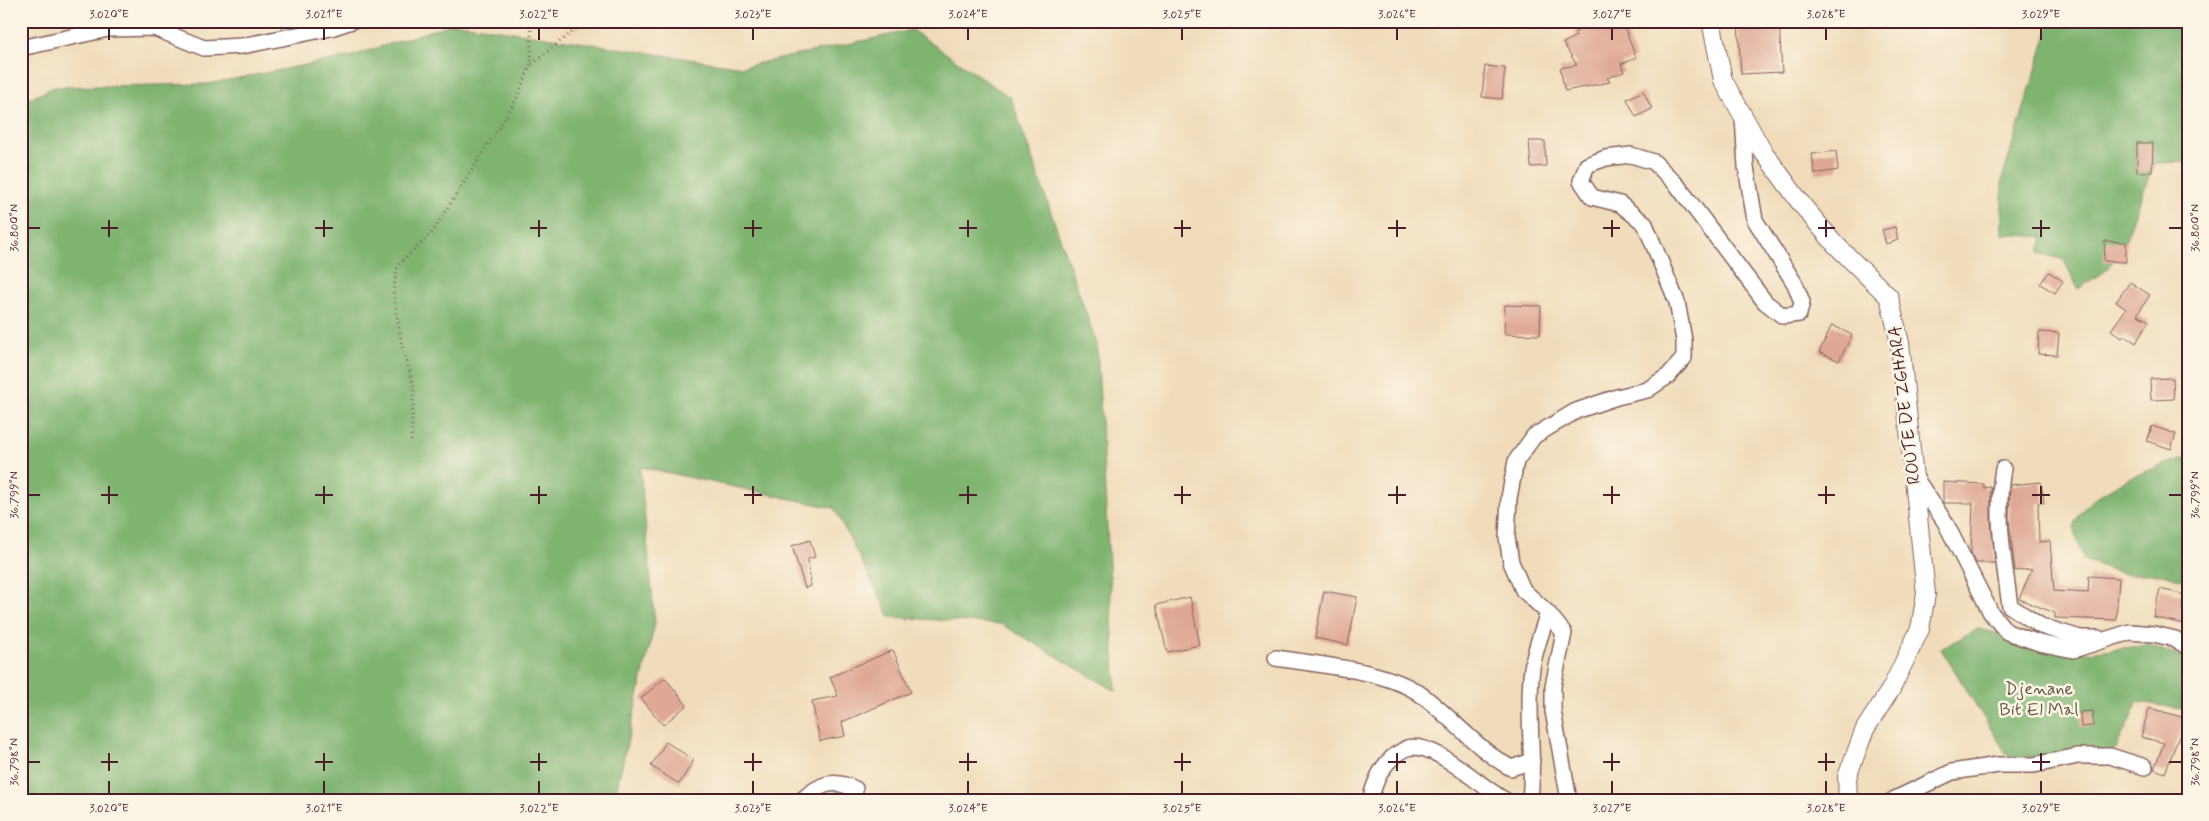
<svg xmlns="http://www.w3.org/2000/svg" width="2209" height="821" viewBox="0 0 2209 821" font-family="Mynerve,sans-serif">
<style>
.forest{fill:#7eb36f;stroke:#64694d}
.building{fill:#dfa895}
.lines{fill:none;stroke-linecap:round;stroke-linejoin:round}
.minor-casing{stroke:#84615d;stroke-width:18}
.tertiary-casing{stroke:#84615d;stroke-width:20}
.path{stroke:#84615d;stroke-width:3;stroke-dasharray:1 4;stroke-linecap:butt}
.minor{stroke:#fff;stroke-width:15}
.tertiary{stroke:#fff;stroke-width:18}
.ticks{fill:none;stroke:#4a1f2b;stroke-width:2}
.labels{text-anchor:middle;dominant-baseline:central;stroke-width:5;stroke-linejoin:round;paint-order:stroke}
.street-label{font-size:18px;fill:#4a1f2b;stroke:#fcf5e5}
.park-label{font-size:18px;fill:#635445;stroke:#fcf5e5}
.neatline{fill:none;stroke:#4a1f2b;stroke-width:2}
.ticks-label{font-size:12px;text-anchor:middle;fill:#4a1f2b}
</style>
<rect width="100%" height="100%" fill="#fcf5e5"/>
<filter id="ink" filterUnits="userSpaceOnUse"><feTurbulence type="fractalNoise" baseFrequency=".02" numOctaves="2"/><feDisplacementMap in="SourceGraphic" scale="10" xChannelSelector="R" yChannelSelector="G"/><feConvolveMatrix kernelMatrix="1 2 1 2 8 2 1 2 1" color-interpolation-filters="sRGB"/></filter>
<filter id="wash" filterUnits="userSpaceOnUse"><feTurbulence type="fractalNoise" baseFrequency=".0096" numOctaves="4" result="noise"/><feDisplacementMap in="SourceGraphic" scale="20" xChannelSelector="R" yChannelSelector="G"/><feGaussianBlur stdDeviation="1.12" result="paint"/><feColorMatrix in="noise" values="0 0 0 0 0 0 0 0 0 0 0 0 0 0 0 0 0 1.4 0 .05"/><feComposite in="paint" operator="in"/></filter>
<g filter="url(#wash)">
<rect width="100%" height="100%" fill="#f0dcba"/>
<g class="forest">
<polygon points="2051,21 2184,21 2188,35 2188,162 2154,163 2126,239 2107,269 2078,289 2064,260 2039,253 2043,237 2002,234 2002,179"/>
<polygon points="454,23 742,67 912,30 1011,98 1097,344 1116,691 1001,624 890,617 834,508 640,467 655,623 614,800 21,800 21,103 54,87 208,84 352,56"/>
<path d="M2188,457V582L2163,574H2124L2084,560L2073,526C2077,519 2081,511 2086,506C2115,481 2152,468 2188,457Z"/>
<polygon points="1978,629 2088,652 2149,645 2188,660 2188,710 2138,702 2114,752 2009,758 1941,649"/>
</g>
<g id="blocks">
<g class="building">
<polygon points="1574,21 1620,21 1627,33 1636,58 1621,64 1624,72 1607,78 1610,82 1565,91 1560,68 1577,65 1563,43 1576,36 1574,33 1578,31"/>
<polygon points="1738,21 1779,21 1782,72 1741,74"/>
<polygon points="1485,66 1505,68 1502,99 1482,97"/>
<polygon points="1643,91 1652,109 1636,117 1627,99"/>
<polygon points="1529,141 1545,141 1546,166 1531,167"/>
<polygon points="2137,143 2153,143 2152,172 2137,172"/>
<polygon points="1836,151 1838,170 1815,174 1812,154"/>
<polygon points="1895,227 1898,240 1886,244 1882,230"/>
<polygon points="2105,241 2126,242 2126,262 2104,261"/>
<polygon points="2049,272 2063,281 2055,293 2040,284"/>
<polygon points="2130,282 2150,295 2137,315 2149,321 2136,343 2124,335 2122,338 2111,330 2126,309 2116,302"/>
<polygon points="1505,305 1541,306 1540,335 1504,334"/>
<polygon points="1832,325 1852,335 1839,361 1819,352"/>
<polygon points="2039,332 2059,333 2057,355 2038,354"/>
<polygon points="2173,378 2174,399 2151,400 2150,379"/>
<polygon points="2152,426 2176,434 2171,449 2147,441"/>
<polygon points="1943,482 1984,484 1984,488 1991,487 1991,520 1995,563 1976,563 1971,552 1973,503 1943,503"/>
<polygon points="2041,482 2044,503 2038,503 2039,542 2050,541 2054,591 2088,593 2089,576 2119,578 2116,620 2055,618 2055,613 2019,599 2032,569 2015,571 2009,520 2010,485"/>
<polygon points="810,540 815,557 808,559 811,586 805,588 792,546"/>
<polygon points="2160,589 2185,595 2182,610 2188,610 2188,625 2153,617"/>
<polygon points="1324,591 1357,597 1348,645 1315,638"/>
<polygon points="1190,597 1200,645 1167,652 1156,605"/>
<polygon points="893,650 911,692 842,722 845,736 820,741 812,701 838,696 830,677"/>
<polygon points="665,678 687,705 663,725 641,698"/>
<polygon points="2149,708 2186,718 2165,773 2154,769 2164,743 2141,737"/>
<polygon points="2093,711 2093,726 2081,727 2080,712"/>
<polygon points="666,742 694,760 679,784 651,766"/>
</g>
</g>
</g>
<g filter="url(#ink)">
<use href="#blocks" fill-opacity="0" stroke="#84615d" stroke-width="1"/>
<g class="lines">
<defs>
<g id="minor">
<polyline points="21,48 108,29 154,28 204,48 242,46 331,28 352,21"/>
<path d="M2003,469C1995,514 2004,561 2010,606L2041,626L2080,638H2098"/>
<polyline points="1914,476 1945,522 1991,613 2007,632 2039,643 2073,650 2130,632 2154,634 2175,639 2188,647"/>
<path d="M1276,658C1319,665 1389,670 1423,696C1453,719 1478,750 1511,768L1532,761"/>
<path d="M802,800C820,784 833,778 855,789L854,800"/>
<path d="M1370,800C1375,782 1381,765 1397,754C1400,753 1404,749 1407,748C1435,740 1481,788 1505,800"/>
<path d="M1530,800C1535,756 1526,712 1532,668C1535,649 1542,631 1548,613"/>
<polyline points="1569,800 1553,711 1553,686 1564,633 1548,613 1523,590 1511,562 1507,537 1509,498 1516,461 1534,436 1576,411 1617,397 1647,390 1668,376 1684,358 1684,340 1677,302 1645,224 1620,204 1592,197 1581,181 1587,165 1606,158 1631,155 1654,162 1677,185 1765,302 1783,316 1799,314 1802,302 1795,284 1755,220 1746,167 1743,117"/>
<polyline points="1893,800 1952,772 1998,765 2034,765 2078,756 2110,756 2145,767"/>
</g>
<polyline id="tertiary" points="1711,21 1723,80 1762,150 1802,205 1835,244 1889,297 1900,343 1926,594 1920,629 1891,689 1865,729 1847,777 1848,800"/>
</defs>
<use href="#minor" class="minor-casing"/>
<use href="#tertiary" class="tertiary-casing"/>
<g class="path">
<polyline points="532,64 586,21"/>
<polyline points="411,441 414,387 402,346 393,291 398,265 432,233 516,100 531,64 531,23 530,21"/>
</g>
<use href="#minor" class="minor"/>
<use href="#tertiary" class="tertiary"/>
</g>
</g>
<path class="ticks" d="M109,28V40M324,28V40M539,28V40M753,28V40M968,28V40M1182,28V40M1397,28V40M1612,28V40M1826,28V40M2041,28V40M109,220V237M324,220V237M539,220V237M753,220V237M968,220V237M1182,220V237M1397,220V237M1612,220V237M1826,220V237M2041,220V237M28,228H40M101,228H118M315,228H333M530,228H547M744,228H762M959,228H977M1174,228H1191M1388,228H1406M1603,228H1620M1818,228H1835M2032,228H2050M2169,228H2182M109,486V504M324,486V504M539,486V504M753,486V504M968,486V504M1182,486V504M1397,486V504M1612,486V504M1826,486V504M2041,486V504M28,495H40M101,495H118M315,495H333M530,495H547M744,495H762M959,495H977M1174,495H1191M1388,495H1406M1603,495H1620M1818,495H1835M2032,495H2050M2169,495H2182M109,753V771M324,753V771M539,753V771M753,753V771M968,753V771M1182,753V771M1397,753V771M1612,753V771M1826,753V771M2041,753V771M28,762H40M101,762H118M315,762H333M530,762H547M744,762H762M959,762H977M1174,762H1191M1388,762H1406M1603,762H1620M1818,762H1835M2032,762H2050M2169,762H2182M109,781V794M324,781V794M539,781V794M753,781V794M968,781V794M1182,781V794M1397,781V794M1612,781V794M1826,781V794M2041,781V794"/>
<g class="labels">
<g class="street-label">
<text transform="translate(1905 405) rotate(-97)">ROUTE DE ZGHARA</text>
</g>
<g class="park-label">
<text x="2039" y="689">Djenane<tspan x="2039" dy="21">Bit El Mal</tspan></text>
</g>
</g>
<rect width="2209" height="821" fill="none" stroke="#fcf5e5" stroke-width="55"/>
<rect x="28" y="28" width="2154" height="766" class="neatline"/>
<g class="ticks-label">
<text x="109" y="18">3.020°E</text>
<text x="324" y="18">3.021°E</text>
<text x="539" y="18">3.022°E</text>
<text x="753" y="18">3.023°E</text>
<text x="968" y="18">3.024°E</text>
<text x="1182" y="18">3.025°E</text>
<text x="1397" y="18">3.026°E</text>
<text x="1612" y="18">3.027°E</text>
<text x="1826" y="18">3.028°E</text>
<text x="2041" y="18">3.029°E</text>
<text transform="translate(14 228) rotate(-90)" y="4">36.800°N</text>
<text transform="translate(2195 228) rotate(-90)" y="4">36.800°N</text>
<text transform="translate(14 495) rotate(-90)" y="4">36.799°N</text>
<text transform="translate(2195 495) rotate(-90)" y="4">36.799°N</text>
<text transform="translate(14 762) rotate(-90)" y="4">36.798°N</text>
<text transform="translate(2195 762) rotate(-90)" y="4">36.798°N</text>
<text x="109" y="812">3.020°E</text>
<text x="324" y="812">3.021°E</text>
<text x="539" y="812">3.022°E</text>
<text x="753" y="812">3.023°E</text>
<text x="968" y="812">3.024°E</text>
<text x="1182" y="812">3.025°E</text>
<text x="1397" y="812">3.026°E</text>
<text x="1612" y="812">3.027°E</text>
<text x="1826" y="812">3.028°E</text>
<text x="2041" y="812">3.029°E</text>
</g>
</svg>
